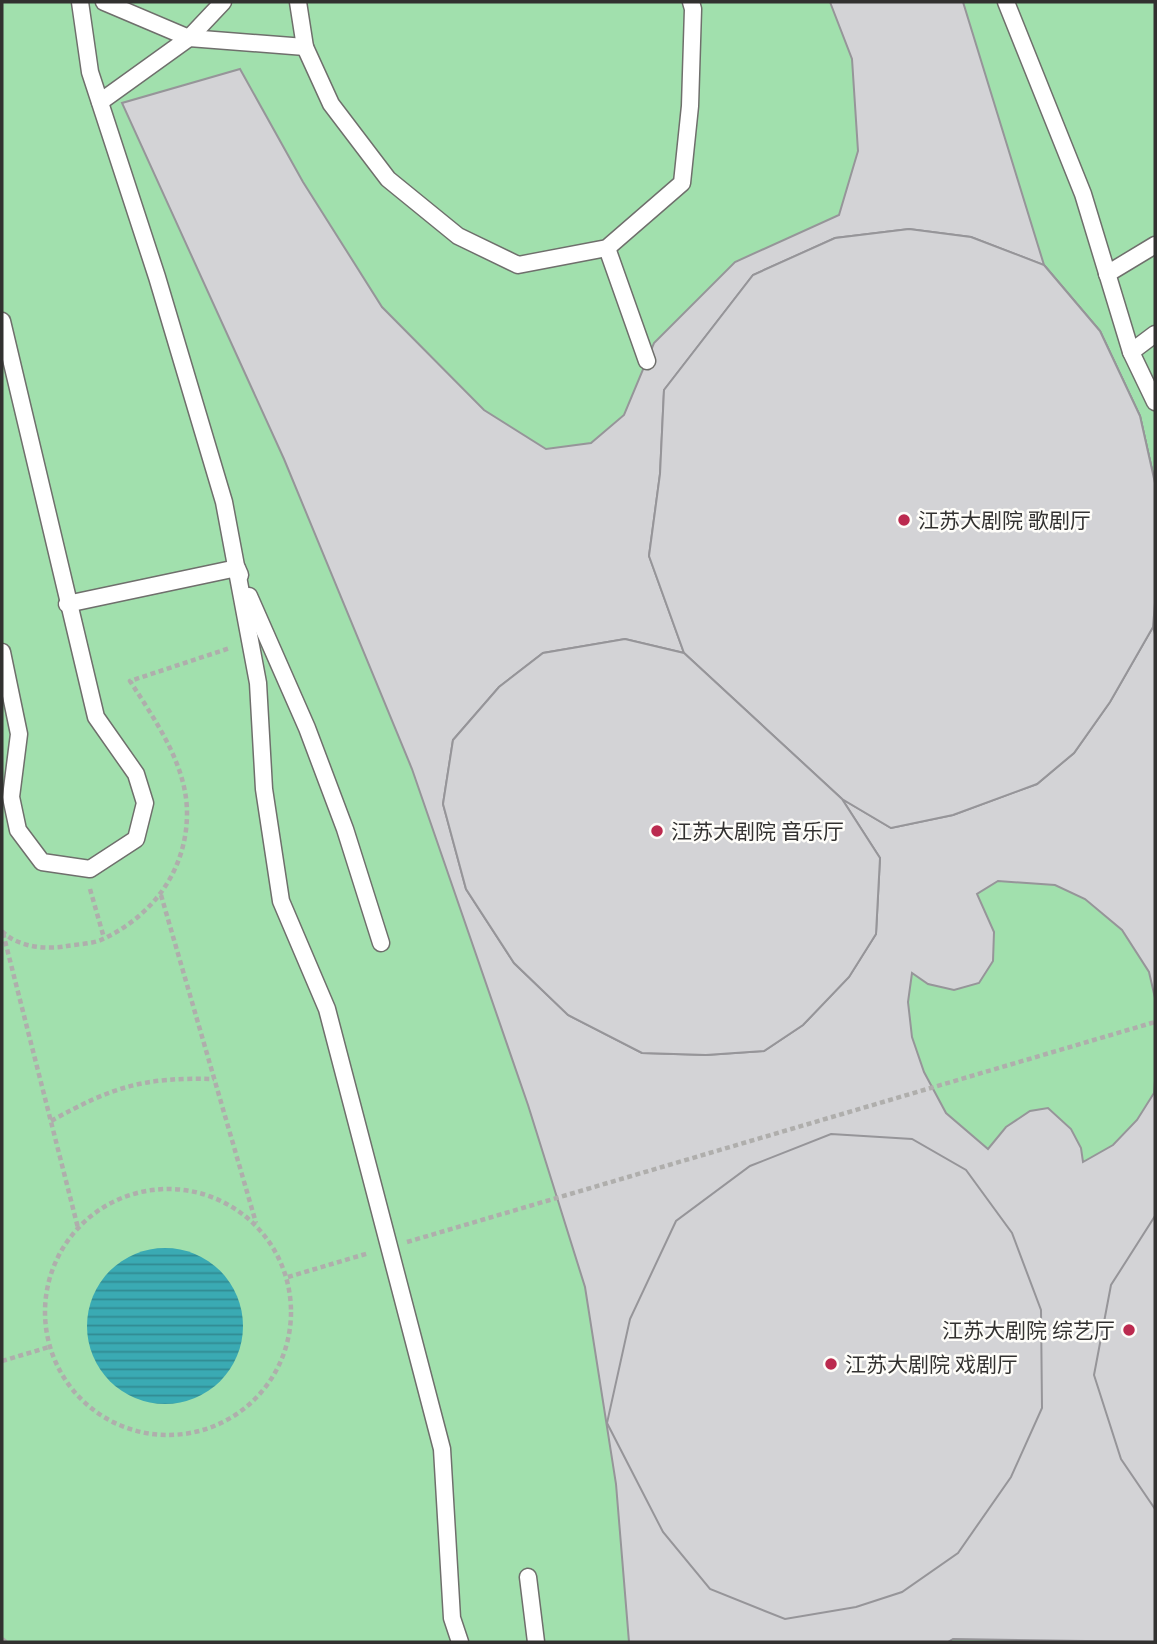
<svg xmlns="http://www.w3.org/2000/svg" width="1157" height="1644" viewBox="0 0 1157 1644" font-family="'IBM Plex Sans','Noto Sans SC',sans-serif">
<style>
.park{fill:#a1e0ad}
.water{fill:url(#water-rules)}
.building{fill:#d3d3d6;stroke:#969599;stroke-width:2}
.lines{fill:none;stroke-linecap:round;stroke-linejoin:round}
.service-casing{stroke:#6f6f6c;stroke-width:19}
.path{stroke:#afaeac;stroke-width:4.5;stroke-dasharray:5 3.5;stroke-linecap:butt}
.service{stroke:#fff;stroke-width:16}
.poi-dot{fill:#bb2a4f;stroke:#fefdf9;stroke-width:2.5}
.labels{text-anchor:middle;dominant-baseline:central;stroke-width:5;stroke-linejoin:round;paint-order:stroke}
.poi-label{font-size:21px;fill:#323130;stroke:#fefdf9;text-anchor:start}
</style>
<defs>
<pattern id="water-rules" width="6" height="5" patternUnits="userSpaceOnUse" patternTransform="scale(1.75)"><rect width="6" height="5" fill="#3aaab3"/><path d="M0 2.5h6" fill="none" stroke="#318b92"/></pattern>
</defs>
<rect width="100%" height="100%" fill="#f0efec"/>
<rect class="park" x="2" y="2" width="1153" height="1640"/>
<circle class="water" cx="165" cy="1326" r="78"/>
<g class="building">
<polygon points="830,2 963,2 1044,265 1100,331 1140,416 1155,483 1153,627 1155,634 1155,998 1149,972 1122,930 1085,899 1055,885 998,881 977,894 994,932 993,961 979,983 954,990 928,984 912,973 908,1002 912,1037 924,1072 946,1113 988,1149 1006,1127 1030,1111 1048,1108 1071,1129 1081,1148 1083,1162 1113,1145 1137,1120 1154,1093 1155,1081 1155,1642 953,1639 948,1642 629,1642 616,1484 585,1287 528,1105 412,769 284,459 122,103 240,69 303,182 382,307 484,410 546,449 591,443 624,415 654,343 735,262 839,215 858,151 852,59"/>
<polygon points="909,229 971,237 1044,265 1100,331 1140,416 1155,483 1153,627 1110,702 1074,753 1037,784 953,815 891,828 842,799 880,858 876,934 849,977 803,1025 764,1051 706,1055 642,1053 568,1015 514,963 466,889 443,804 453,740 499,687 543,653 625,639 684,653 649,556 660,474 664,390 753,275 835,238"/>
<polygon points="909,229 971,237 1044,265 1100,331 1140,416 1155,483 1155,603 1153,627 1110,702 1074,753 1037,784 953,815 891,828 842,799 684,653 649,556 660,474 664,390 753,275 835,238"/>
<polygon points="625,639 684,653 842,799 880,858 876,934 849,977 803,1025 764,1051 706,1055 642,1053 568,1015 514,963 466,889 443,804 453,740 499,687 543,653"/>
<polygon points="831,1134 912,1139 966,1170 1012,1233 1041,1310 1042,1408 1011,1477 958,1553 902,1592 856,1607 785,1619 710,1589 663,1532 607,1423 630,1319 676,1221 750,1166"/>
<polygon points="1155,1216 1155,1509 1121,1459 1094,1375 1111,1285"/>
</g>
<g class="lines">
<defs>
<g id="service">
<polyline points="80,2 90,72 157,277 224,502 258,683 264,789 281,901 327,1009 442,1449 452,1618 460,1642"/>
<polyline points="104,2 189,38 305,47"/>
<polyline points="298,2 305,47 331,104 388,179 458,236 518,265 607,248 682,183 690,106 693,9 691,2"/>
<polyline points="1006,2 1083,194 1131,352 1155,402"/>
<polyline points="100,102 189,38 223,2"/>
<polyline points="607,248 647,361"/>
<polyline points="1107,274 1155,245"/>
<polyline points="2,321 96,717 136,774 145,803 136,839 90,869 42,862 18,830 11,797 19,734 2,652"/>
<polyline points="1131,352 1155,334"/>
<polyline points="249,596 307,728 345,829 381,943"/>
<polyline points="67,604 237,568 240,575"/>
<polyline points="528,1577 536,1642"/>
</g>
</defs>
<use href="#service" class="service-casing"/>
<g class="path">
<polyline points="90,889 104,938"/>
<polyline points="161,895 256,1223"/>
<path d="M2,931C17,947 46,950 67,946C78,944 93,944 103,939C154,915 187,869 187,813C187,765 155,720 130,681L230,648"/>
<polyline points="3,933 78,1228"/>
<path d="M51,1121C112,1087 143,1077 214,1079"/>
<circle cx="168" cy="1312" r="123"/>
<polyline points="407,1242 1155,1022"/>
<polyline points="288,1277 369,1253"/>
<polyline points="2,1361 49,1347"/>
<polyline points="2,1639 6,1642"/>
</g>
<use href="#service" class="service"/>
</g>
<g class="poi-dot">
<circle cx="904" cy="520" r="7"/>
<circle cx="657" cy="831" r="7"/>
<circle cx="1129" cy="1330" r="7"/>
<circle cx="831" cy="1364" r="7"/>
</g>
<g class="labels">
<g class="poi-label">
<text x="918" y="520">江苏大剧院 歌剧厅</text>
<text x="671" y="831">江苏大剧院 音乐厅</text>
<text x="1115" y="1330" text-anchor="end">江苏大剧院 综艺厅</text>
<text x="845" y="1364">江苏大剧院 戏剧厅</text>
</g>
</g>
<rect width="1157" height="1644" fill="none" stroke="#323130" stroke-width="7"/>
</svg>
